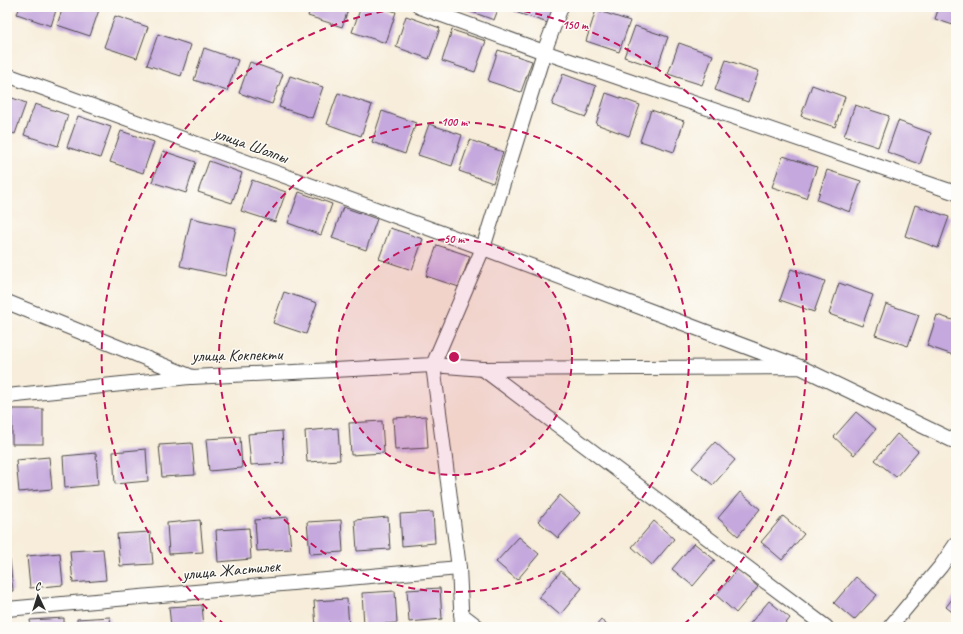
<svg xmlns="http://www.w3.org/2000/svg" width="963" height="634" viewBox="0 0 963 634" font-family="Caveat,sans-serif">
<style>
.building{fill:#c5a8dd}
.lines{fill:none;stroke-linecap:round;stroke-linejoin:round}
.minor-casing{stroke:#4a4845;stroke-width:16}
.minor{stroke:#fff;stroke-width:14}
.ring{fill:none;stroke:#c2185b;stroke-width:2;stroke-dasharray:7 5}
.labels{text-anchor:middle;dominant-baseline:central;stroke-width:3;stroke-linejoin:round;paint-order:stroke}
.street-label{font-size:17px;fill:#2b2b2b;stroke:#fdfcf7}
.centre{fill:#c2185b;stroke:#fdfcf7;stroke-width:2}
.ring-label{font-size:12px;text-anchor:middle;font-weight:bold;fill:#c2185b;stroke:#fdfcf7;stroke-width:3;stroke-linejoin:round;paint-order:stroke}
</style>
<rect width="100%" height="100%" fill="#fdfcf7"/>
<filter id="ink" filterUnits="userSpaceOnUse"><feTurbulence type="fractalNoise" baseFrequency=".025" numOctaves="2"/><feDisplacementMap in="SourceGraphic" scale="8" xChannelSelector="R" yChannelSelector="G"/><feConvolveMatrix kernelMatrix="1 2 1 2 8 2 1 2 1" color-interpolation-filters="sRGB"/></filter>
<filter id="wash" filterUnits="userSpaceOnUse"><feTurbulence type="fractalNoise" baseFrequency=".012" numOctaves="4" result="noise"/><feDisplacementMap in="SourceGraphic" scale="16" xChannelSelector="R" yChannelSelector="G"/><feGaussianBlur stdDeviation="0.9" result="paint"/><feColorMatrix in="noise" values="0 0 0 0 0 0 0 0 0 0 0 0 0 0 0 0 0 1.4 0 .05"/><feComposite in="paint" operator="in"/></filter>
<g filter="url(#wash)">
<rect width="100%" height="100%" fill="#f7edda"/>
<g id="blocks">
<g class="building">
<polygon points="20,7 57,7 51,26 17,14"/>
<polygon points="63,7 100,7 90,36 57,25"/>
<polygon points="311,7 349,7 342,27 308,16"/>
<polygon points="361,7 380,7 396,12 386,43 352,32"/>
<polygon points="461,7 499,7 494,20 461,8"/>
<polygon points="516,7 554,7 548,23 515,12"/>
<polygon points="939,7 956,7 956,26 935,19"/>
<polygon points="596,10 630,21 619,52 586,41"/>
<polygon points="115,16 148,27 137,58 104,47"/>
<polygon points="406,16 440,28 429,59 396,47"/>
<polygon points="635,26 668,37 657,68 624,57"/>
<polygon points="452,30 486,41 475,72 442,61"/>
<polygon points="158,34 191,45 181,76 147,65"/>
<polygon points="679,43 713,55 702,85 668,74"/>
<polygon points="204,48 238,60 227,91 194,80"/>
<polygon points="498,50 532,61 521,92 488,81"/>
<polygon points="726,60 759,71 748,102 715,90"/>
<polygon points="250,62 283,74 272,104 239,93"/>
<polygon points="563,74 596,86 586,117 552,105"/>
<polygon points="290,76 323,87 312,118 279,107"/>
<polygon points="812,85 845,97 835,127 801,116"/>
<polygon points="338,93 372,105 361,136 327,124"/>
<polygon points="606,93 640,105 629,136 596,124"/>
<polygon points="7,96 26,103 15,134 7,131"/>
<polygon points="35,104 68,115 58,146 24,135"/>
<polygon points="855,105 889,116 878,147 844,136"/>
<polygon points="651,110 684,121 674,152 640,141"/>
<polygon points="382,111 416,123 405,154 372,142"/>
<polygon points="78,116 111,127 100,158 67,147"/>
<polygon points="898,121 931,133 920,164 887,152"/>
<polygon points="429,124 462,135 452,166 418,155"/>
<polygon points="121,131 154,142 143,173 110,162"/>
<polygon points="470,140 503,152 493,183 459,171"/>
<polygon points="163,151 196,162 186,193 152,182"/>
<polygon points="783,156 817,167 806,198 772,187"/>
<polygon points="209,161 242,173 232,203 198,192"/>
<polygon points="827,170 861,181 850,212 817,200"/>
<polygon points="252,180 286,192 275,222 241,211"/>
<polygon points="299,192 332,204 321,235 288,223"/>
<polygon points="915,205 949,217 938,248 905,236"/>
<polygon points="343,207 377,219 366,250 332,238"/>
<polygon points="191,218 236,228 225,276 180,266"/>
<polygon points="390,228 423,239 412,270 379,259"/>
<polygon points="437,245 470,256 459,287 426,276"/>
<polygon points="791,269 825,281 814,312 780,300"/>
<polygon points="839,283 873,295 862,326 829,314"/>
<polygon points="284,292 317,303 306,334 273,323"/>
<polygon points="886,304 919,315 908,346 875,335"/>
<polygon points="937,315 956,321 956,356 927,346"/>
<rect x="12" y="409" width="31" height="35"/>
<polygon points="856,412 876,429 854,455 834,437"/>
<polygon points="426,416 428,448 395,450 393,418"/>
<polygon points="382,421 384,453 351,455 349,423"/>
<polygon points="338,428 340,460 307,462 305,431"/>
<polygon points="282,431 284,463 251,465 248,434"/>
<polygon points="897,434 918,451 896,477 875,460"/>
<polygon points="240,437 242,468 209,471 206,439"/>
<polygon points="715,442 735,460 713,485 692,468"/>
<polygon points="192,443 195,475 162,477 159,445"/>
<polygon points="146,449 148,481 115,484 113,452"/>
<polygon points="96,453 98,485 65,488 63,456"/>
<polygon points="49,457 52,489 19,492 16,460"/>
<polygon points="740,492 760,509 738,536 718,518"/>
<polygon points="560,495 580,513 558,538 538,521"/>
<polygon points="433,512 435,543 402,546 400,514"/>
<polygon points="783,516 804,534 782,560 761,542"/>
<polygon points="288,517 291,549 257,551 255,520"/>
<polygon points="388,517 390,549 357,551 355,520"/>
<polygon points="200,520 203,552 169,554 167,523"/>
<polygon points="341,520 343,552 310,554 307,522"/>
<polygon points="654,521 674,539 652,565 632,547"/>
<polygon points="249,528 251,559 218,562 216,530"/>
<polygon points="150,532 153,564 120,566 117,534"/>
<polygon points="519,537 539,554 517,580 496,562"/>
<polygon points="694,543 715,560 693,586 672,569"/>
<polygon points="103,549 106,580 73,583 70,551"/>
<polygon points="60,553 63,585 30,588 27,556"/>
<polygon points="7,560 10,560 13,591 7,592"/>
<polygon points="738,569 758,587 736,613 716,595"/>
<polygon points="561,571 582,588 560,615 539,597"/>
<polygon points="856,577 877,595 854,620 834,603"/>
<polygon points="440,588 442,619 409,622 407,590"/>
<polygon points="395,591 397,623 364,625 362,593"/>
<polygon points="956,594 956,615 946,607"/>
<polygon points="347,599 349,627 316,627 314,601"/>
<polygon points="769,601 790,618 783,627 747,627"/>
<polygon points="202,605 204,627 171,627 169,607"/>
<polygon points="110,617 111,627 77,627 77,619"/>
<polygon points="64,618 64,627 31,627 30,620"/>
<polygon points="601,620 610,627 595,627"/>
</g>
</g>
</g>
<g filter="url(#ink)">
<use href="#blocks" fill-opacity="0" stroke="#4a4845" stroke-width="1"/>
<g class="lines">
<defs>
<g id="minor">
<polyline points="420,7 544,52 956,193"/>
<polyline points="7,75 483,248 800,367"/>
<polyline points="7,302 192,377 433,365 483,248 544,52 561,7"/>
<polyline points="483,369 826,627"/>
<polyline points="7,396 189,377"/>
<polyline points="7,609 459,568"/>
<polyline points="461,614 478,627"/>
<polyline points="462,627 459,568 433,365 483,369 800,367 956,442"/>
<polyline points="890,627 941,566 956,544"/>
</g>
</defs>
<use href="#minor" class="minor-casing"/>
<use href="#minor" class="minor"/>
</g>
</g>
<circle cx="454" cy="357" r="118" fill="#c2185b" fill-opacity=".12"/>
<g class="ring">
<circle cx="454" cy="357" r="118"/>
<circle cx="454" cy="357" r="235"/>
<path d="M225 625A353 353 0 0 1 408 7M500 7A353 353 0 0 1 683 625"/>
</g>
<g class="labels">
<g class="street-label">
<text transform="translate(251 145) rotate(20)">улица Шолпы</text>
<text transform="translate(237 355) rotate(-1)">улица Кокпекти</text>
<text transform="translate(231 570) rotate(-5)">улица Жастилек</text>
</g>
</g>
<circle cx="454" cy="357" r="6" class="centre"/>
<g class="ring-label">
<text x="575" y="29">150 m</text>
<text x="454" y="126">100 m</text>
<text x="454" y="243">50 m</text>
</g>
<rect width="963" height="634" fill="none" stroke="#fdfcf7" stroke-width="24"/>
<g transform="translate(38 596) rotate(356)" stroke="#fdfcf7" stroke-width="3" paint-order="stroke">
<path d="M0-3L7 15L0 10L-7 15Z" fill="#2b2b2b"/>
<text y="-6" font-size="11" font-weight="bold" text-anchor="middle" fill="#2b2b2b">С</text>
</g>
</svg>
